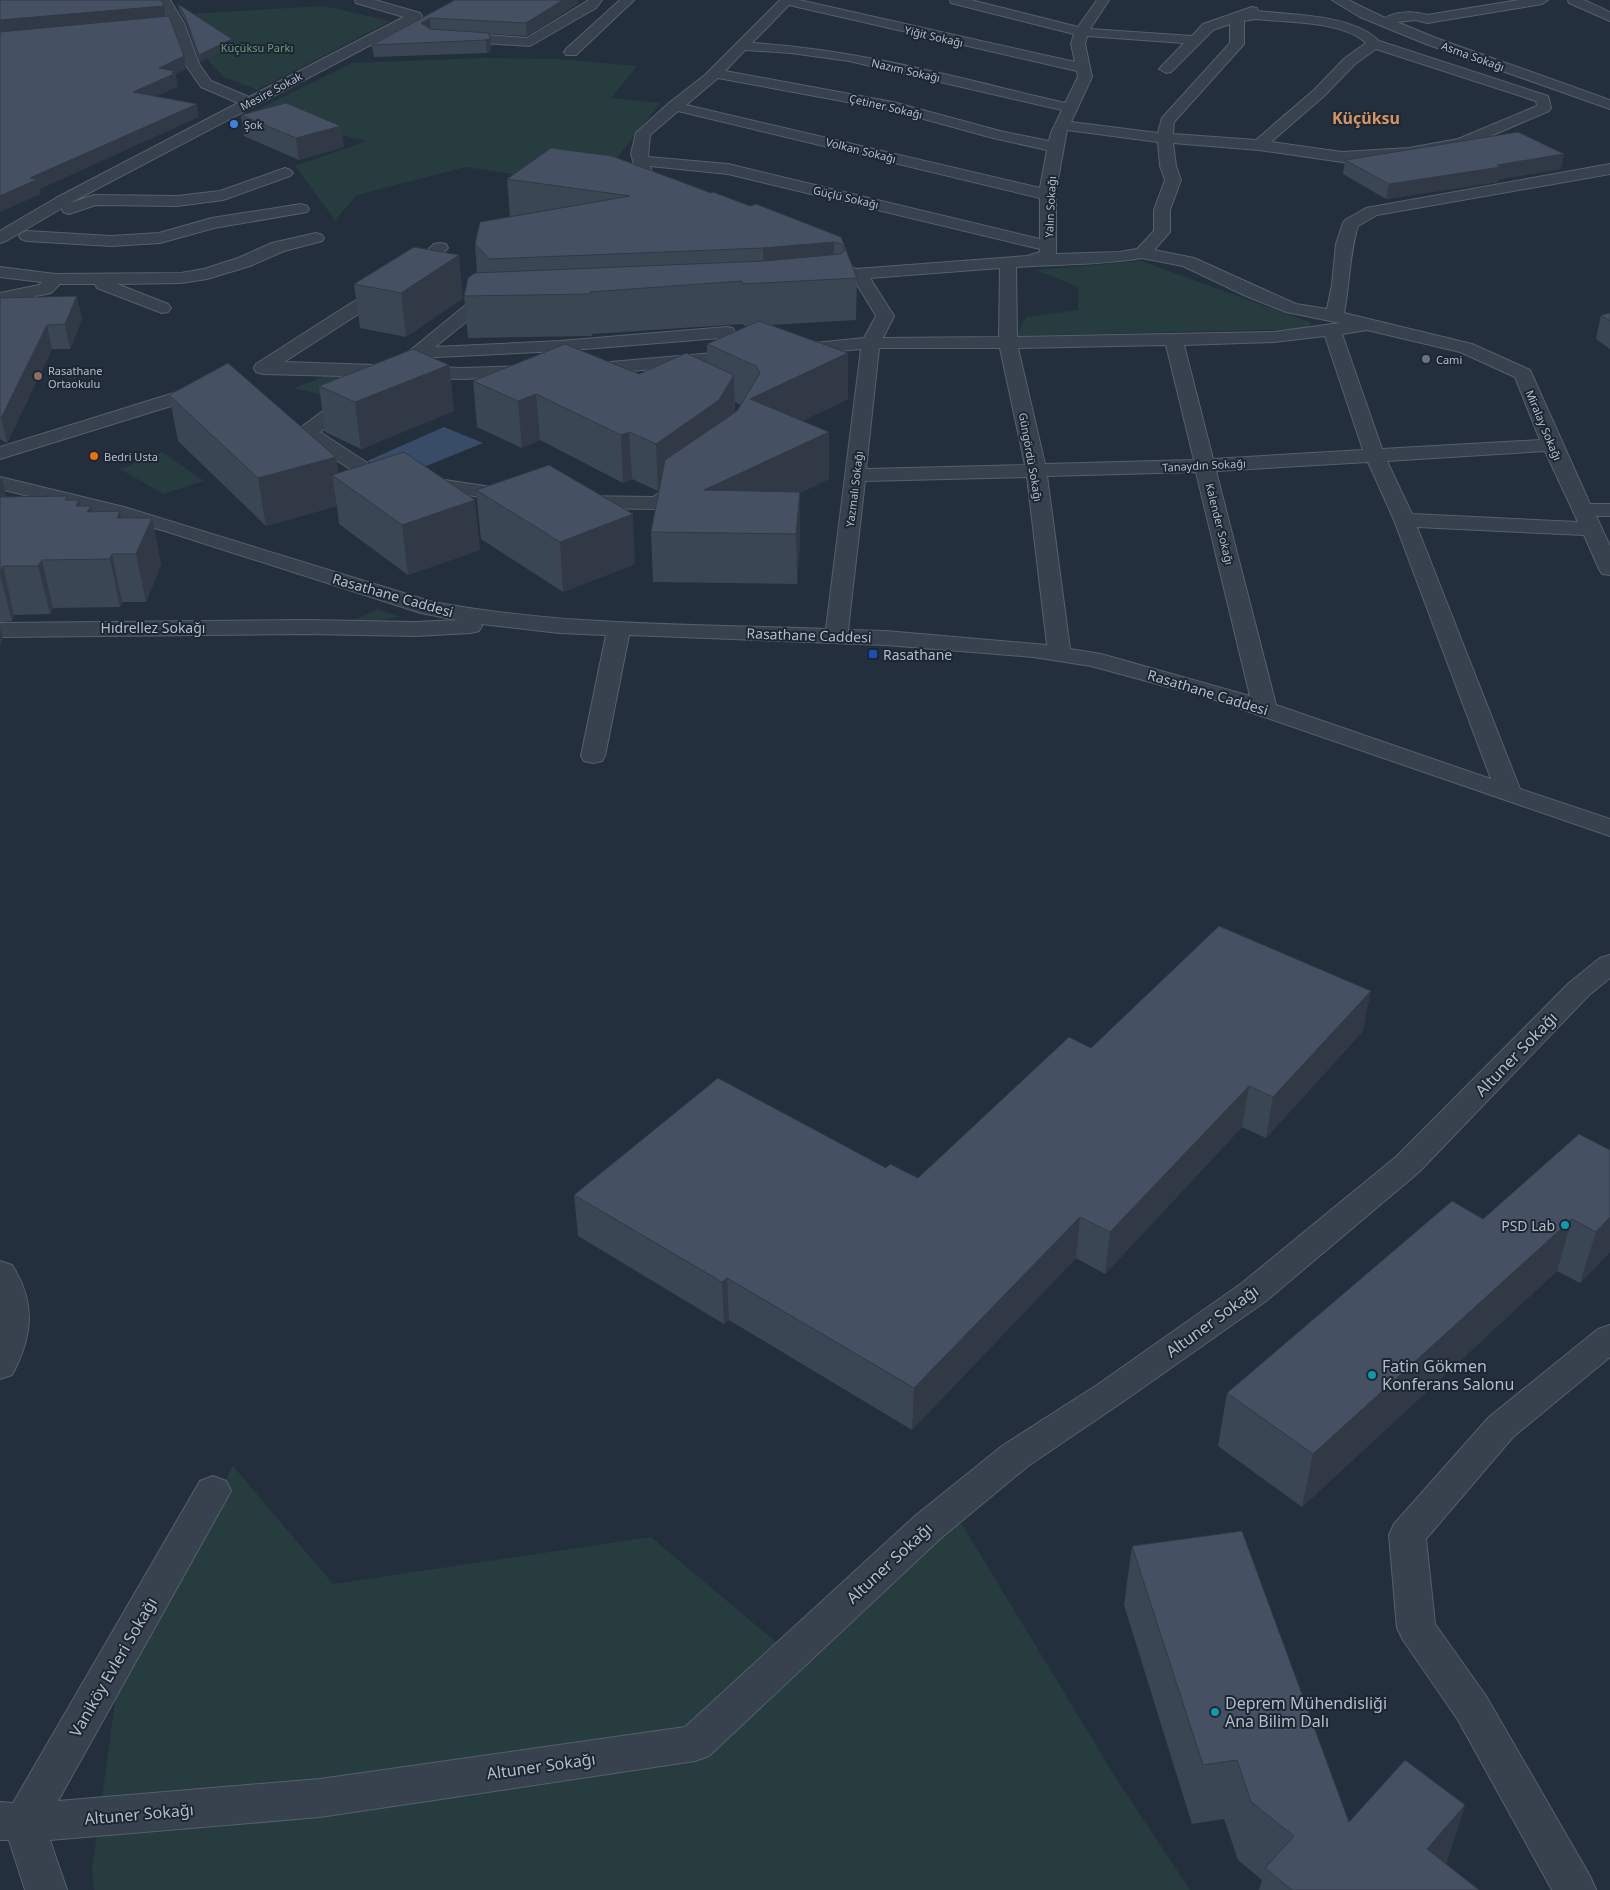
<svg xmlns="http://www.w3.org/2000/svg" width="1610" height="1890" viewBox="0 0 1610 1890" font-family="'Noto Sans',sans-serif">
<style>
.green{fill:#263c3f}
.water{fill:#394c67}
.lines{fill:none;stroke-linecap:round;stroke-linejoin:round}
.minor-casing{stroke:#565f6c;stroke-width:2}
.minor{fill:#38414e;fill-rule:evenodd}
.wall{fill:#3b4654;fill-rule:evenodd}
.shaded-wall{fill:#303945}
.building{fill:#455162;stroke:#303945}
.shop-dot{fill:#3f7fe0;stroke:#1d2633;stroke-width:2}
.worship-dot{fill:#6b7280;stroke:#1d2633;stroke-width:2}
.education-dot{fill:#8d6e63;stroke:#1d2633;stroke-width:2}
.food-dot{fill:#e8710a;stroke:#1d2633;stroke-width:2}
.transit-dot{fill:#1a4fb4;stroke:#1d2633;stroke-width:2}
.culture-dot{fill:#0f9aa8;stroke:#1d2633;stroke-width:2}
.labels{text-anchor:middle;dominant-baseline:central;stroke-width:4;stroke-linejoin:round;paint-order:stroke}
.far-street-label{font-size:11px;fill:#b4bcc9;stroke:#1d2633}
.far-park-label{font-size:11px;fill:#6b9a76;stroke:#1d2633}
.far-poi-label{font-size:11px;fill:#b4bcc9;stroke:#1d2633;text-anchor:start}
.street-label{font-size:14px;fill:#b4bcc9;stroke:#1d2633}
.poi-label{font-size:14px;fill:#b4bcc9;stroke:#1d2633;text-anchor:start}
.far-district-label{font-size:16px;font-weight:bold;fill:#d59563;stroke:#1d2633}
.near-street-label{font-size:16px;fill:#b4bcc9;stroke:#1d2633}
.near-poi-label{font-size:16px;fill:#b4bcc9;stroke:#1d2633;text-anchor:start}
</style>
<rect width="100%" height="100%" fill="#242f3e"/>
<g class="green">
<polygon points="324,6 391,21 257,90 224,77 207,59 188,14"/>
<polygon points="483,58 558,59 637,66 611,98 660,103 595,186 466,167 357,195 335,220 295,166 367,141 251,113 352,63"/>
<polygon points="1141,261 1312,323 1307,329 1016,336 1026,317 1078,310 1078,287 1036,270"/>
<polygon points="326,376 352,378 320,394 293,388"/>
<polygon points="162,452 204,481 163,494 120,469"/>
<polygon points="378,609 400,617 374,621 353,620"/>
<polygon points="233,1466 333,1584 651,1537 802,1664 960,1521 1119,1783 1190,1890 94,1890 92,1870 118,1680"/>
</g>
<polygon class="water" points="444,427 483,443 404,475 367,461"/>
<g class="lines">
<defs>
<g id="minor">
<polygon points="158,0 170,0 184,23 199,64 211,81 249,97 404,17 356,3 355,0 375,0 420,13 422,16 420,19 70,203 94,195 177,196 220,191 285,168 290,170 293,173 290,176 223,200 177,206 96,205 69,214 63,212 62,208 6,241 0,243 0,231 56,198 238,103 201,87 185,64 172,27 128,30 126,27 133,23 169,20"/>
<polygon points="589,0 602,0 596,8 530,46 452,41 445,37 452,33 527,38"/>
<polygon points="620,0 634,0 576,55 566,55 564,52 566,49"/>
<path d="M780,0H799L1075,62L1071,44L1074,34L951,3L950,0H971L1078,27L1097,0H1109L1090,29L1192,36L1203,24L1252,7L1257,8L1258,11C1295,16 1351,14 1379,41L1548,96L1551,108L1549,111L1467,146L1409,158L1342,162L1259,150L1173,143L1176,166L1181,180L1170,210V232L1154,250L1194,258L1296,304L1327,309L1332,285L1336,244L1343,223L1345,220L1366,208L1610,164V174L1377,215L1358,226C1349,254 1350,284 1344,313L1472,344L1530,370L1590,504H1610V516H1596L1610,546V575L1602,574L1599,569L1584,535L1417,527L1520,789L1610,819V836L1209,698L1091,666L1033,657L886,645L629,635L605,756L602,761L593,763L584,761L581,756L606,635L559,633L481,624L482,626L479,631L471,633L416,636L306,634L0,637V623L306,620L416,622L457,620L421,613L165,531L111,516L0,489V477L124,507L433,602C562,626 695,624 826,629L861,349L795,355L789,354L786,350L789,346L795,345L864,338L876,316L855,281L816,263L814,259L816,255L822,254L856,269L1027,256L1040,252V249L728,174L650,166L654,179L672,197L670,200H658L639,181L631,154L636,133L669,103L705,75ZM789,5L1077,71L1078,77L1065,103C962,79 859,49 752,43ZM1255,19C1285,22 1344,21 1366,43L1345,58L1314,90L1256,140L1173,134L1174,122L1244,44V21ZM1230,24V43L1162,118L1158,133L1071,122L1092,77L1085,44L1087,36L1184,43L1159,69L1166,73L1171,72L1213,30ZM1376,49L1536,101L1537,106L1458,139L1409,148L1342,152L1271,142L1324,96L1355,64ZM745,50L791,53L849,61L1062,110L1051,133L1049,141L1000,131L893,102L725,71ZM718,78L891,110L993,138L1047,150L1040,188L686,105ZM678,111L1040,198V239L728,164L648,157L650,135ZM1067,130L1158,142L1160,166L1165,180L1154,210V231L1137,249L1119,252L1056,254V190ZM1142,258L1183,266L1246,296L1286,312L1340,323L1274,332L1017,337L1016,267C1058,264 1101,265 1142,258ZM1000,268L999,337L883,338L894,316L870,278ZM1367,330L1460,352L1515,377L1540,440L1382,449L1342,334ZM1325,336L1363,450L1213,459L1184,345L1274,342ZM1166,345L1194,460L1045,464L1018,348ZM879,348H1000L1025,465L866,469ZM1545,451L1578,522L1412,514L1387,461ZM1368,462L1394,520L1491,779L1276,705L1216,471ZM1196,472L1250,696L1101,654L1070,649L1047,476ZM1027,477L1047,645L886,631L848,630L865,481Z"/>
<path d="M1332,0H1348L1385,18C1396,11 1415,11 1427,15L1519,0H1548L1542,4L1427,23L1416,20L1397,22L1436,38L1610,100V109L1426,44L1360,17Z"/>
<polygon points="1568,0 1584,0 1610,12 1610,21 1569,3"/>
<polygon points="301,204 307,206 309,209 307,212 214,228 160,243 111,246 27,241 21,239 19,236 21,233 27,231 111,236 159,233 212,218"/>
<polygon points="316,233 322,235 324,238 322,241 284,251 250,266 207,279 181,283 117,284 168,304 171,308 168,312 162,313 97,288 95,284 60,284 51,293 0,303 0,293 39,285 42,282 0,277 0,267 55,274 181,273 204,269 238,258 272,243"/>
<polygon points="440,243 446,244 448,248 414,282 360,313 284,362 463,368 530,366 537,368 539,372 537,376 463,379 263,374 256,372 254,368 256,364 348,305 402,274 434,244"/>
<path d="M501,302L507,303L510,307L507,311L477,313L435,347L560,341L727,327L733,328L743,351L748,352L751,356C746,363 726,369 717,367L715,364L583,375L576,373L574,369L576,365L725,352L720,338L560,351L416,358L410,357L407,353L467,304Z"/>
<polygon points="206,383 213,385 215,389 213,393 0,459 0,447"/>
<polygon points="353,392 360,394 362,398 360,402 320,432 378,470 512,490 519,492 522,496 519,500 512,502 365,479 300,436 297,432 300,428 346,394"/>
<polygon points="688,476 695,478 698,482 695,486 665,507 658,509 575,508 568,506 565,502 568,498 575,496 653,497 681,478"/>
<polygon points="1610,955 1610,978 1589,995 1419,1172 1266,1301 1121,1403 1028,1466 941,1538 709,1756 695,1761 320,1817 50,1840 67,1890 25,1890 9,1840 0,1840 0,1802 13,1803 200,1481 213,1476 226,1481 231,1491 58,1801 320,1779 685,1727 915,1516 1002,1446 1097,1385 1242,1283 1397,1156 1569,983 1600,958"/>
<path d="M0,1261L12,1265C36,1302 33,1336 12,1375L0,1379Z"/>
<polygon points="1610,1325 1610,1357 1513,1437 1426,1539 1435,1624 1486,1696 1590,1876 1596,1890 1552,1890 1458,1720 1403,1640 1397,1628 1389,1535 1394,1524 1489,1417 1598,1329"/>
</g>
</defs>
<use href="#minor" class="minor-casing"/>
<use href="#minor" class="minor"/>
</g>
<g class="wall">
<polygon points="455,0 577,0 577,4 527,36 489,34 491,52 487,53 374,57 372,45"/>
<polygon points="178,4 233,45 200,62 186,22 179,10"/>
<polygon points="241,115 344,147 299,160 244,136"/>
<polygon points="1564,154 1561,169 1499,179 1498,182 1386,199 1343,174 1345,160"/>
<path d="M507,179L711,193L841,237L857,278L856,320L770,325L848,399L802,421L829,432V479L800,493V541L797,584L653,582L651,532L659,491H658L632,479L623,483L540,440L522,448L477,427L473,381L639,374L707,363V344L747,326H744L743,324L592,334V336L468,338L464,296L477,273L475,244L510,217ZM735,402L741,405L737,411L735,412Z"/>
<polygon points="354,284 463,298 406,337 360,328"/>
<polygon points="0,298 82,319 70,349 52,349 7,443 0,439"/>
<polygon points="1610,313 1610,349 1596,339 1601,315"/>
<polygon points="449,365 454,411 361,449 325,432 319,386"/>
<polygon points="169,395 336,457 338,473 480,550 408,575 339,524 337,506 266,526 178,441"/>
<polygon points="0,478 6,497 67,496 67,500 80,506 91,506 92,512 120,511 121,518 152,518 161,565 146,602 122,602 120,607 53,608 50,614 14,615 12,621 0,622"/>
<polygon points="476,490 635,564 563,592 481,539"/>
<polygon points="1363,1031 1266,1138 1242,1127 1105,1274 1076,1258 912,1430 729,1320 724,1324 578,1236 574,1195 886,1168 918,1178 1091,1048"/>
<polygon points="1579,1134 1610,1252 1580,1283 1557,1271 1302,1507 1218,1446 1227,1393 1483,1219"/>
<polygon points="1132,1546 1349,1822 1465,1805 1446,1864 1479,1890 1259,1890 1262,1880 1238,1860 1224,1819 1192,1824 1124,1605"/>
</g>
<g class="shaded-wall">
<polygon points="561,0 577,0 577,4 527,36 526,23"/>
<polygon points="164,6 166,18 0,33 0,20"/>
<polygon points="430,18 431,30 421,23"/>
<polygon points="232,39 233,45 200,62 199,55"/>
<polygon points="490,39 491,52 487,53 486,40"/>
<polygon points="184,56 186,69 176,74 178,87 135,105 133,92 159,68"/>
<polygon points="197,104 199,117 40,189 41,194 0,212 0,196 30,178"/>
<polygon points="341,126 344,147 299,160 296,138"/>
<polygon points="1564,154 1561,169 1499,179 1498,182 1386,199 1389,184"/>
<polygon points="834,242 834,279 764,283 763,248"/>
<polygon points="459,255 463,298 406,337 401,293"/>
<polygon points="77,296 82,319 70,349 65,324"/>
<polygon points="47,325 52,349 7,443 1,418"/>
<polygon points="848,353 848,399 750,446 750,399"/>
<polygon points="449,365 454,411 361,449 355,402"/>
<polygon points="734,375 735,421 721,447 658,491 656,444"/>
<polygon points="536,394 540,440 522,448 518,401"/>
<polygon points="629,432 632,479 623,483 621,435"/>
<polygon points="829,432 829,479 800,493 800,541 797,584 796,534 704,490"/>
<polygon points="336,457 339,480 332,475 337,506 266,526 258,478"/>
<polygon points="2,478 14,526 0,540 0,480"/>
<polygon points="79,500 89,547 76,506"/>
<polygon points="475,500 480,550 408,575 402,525"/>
<polygon points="91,506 101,553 87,512"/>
<polygon points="120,511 129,554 117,518"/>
<polygon points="633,514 635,564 563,592 560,542"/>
<polygon points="152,518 161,565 146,602 136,554"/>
<polygon points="112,554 122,602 120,607 110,559"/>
<polygon points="42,560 53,608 50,614 38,566"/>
<polygon points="3,566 14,615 12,621 0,574 0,572"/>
<polygon points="0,626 3,639 0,646"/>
<polygon points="1371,991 1363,1031 1266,1138 1273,1097"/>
<polygon points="1249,1086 1242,1127 1105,1274 1110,1232"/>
<polygon points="1080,1217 1076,1258 912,1430 914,1388"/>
<polygon points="1610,1217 1610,1252 1580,1283 1596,1232"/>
<polygon points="1572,1219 1557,1271 1302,1507 1313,1454"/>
<polygon points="727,1278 729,1320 724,1324 722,1282"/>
<polygon points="1465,1805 1446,1863 1423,1890 1427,1849"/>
</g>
<g class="building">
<polygon points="0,0 161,0 164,6 0,20"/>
<polygon points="455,0 563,0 526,23 430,18 421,23 430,29 489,33 490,39 486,40 372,45"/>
<polygon points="178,4 232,39 199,55 185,16"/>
<polygon points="169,16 184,56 159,68 175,71 172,73 176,73 133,92 197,104 30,178 38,179 0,196 0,32"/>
<polygon points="286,103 341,126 296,138 241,115"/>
<polygon points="1518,132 1564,154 1497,165 1501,167 1389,184 1345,160"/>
<polygon points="551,148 612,156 711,193 713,192 750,206 756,204 841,237 857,278 743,284 742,281 590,292 590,294 464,296 468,278 475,273 764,261 841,254 845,250 842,244 834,242 763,248 490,259 475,244 480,222 630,196 507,179"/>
<polygon points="414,247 459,255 401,293 354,284"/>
<polygon points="77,296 65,324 47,325 1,418 0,417 0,298"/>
<polygon points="1610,313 1610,321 1601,315"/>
<polygon points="759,321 848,353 750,399 829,432 704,490 800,492 796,534 651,532 665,460 737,411 760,373 756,366 707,344"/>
<polygon points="565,344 639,374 686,353 734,375 719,400 656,444 629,432 621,435 536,394 518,401 473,381"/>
<polygon points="413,349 449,365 355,402 319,386"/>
<polygon points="228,363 336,457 258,478 169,395"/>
<polygon points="404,452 475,500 402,525 332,475"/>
<polygon points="549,465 633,514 560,542 476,490"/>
<polygon points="67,496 65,500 79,500 76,506 91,506 87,512 120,511 117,518 152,518 136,554 112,554 110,559 42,560 38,566 3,566 0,572 0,497"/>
<polygon points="1219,926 1371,991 1273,1097 1249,1086 1110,1232 1080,1217 914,1388 727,1278 722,1282 574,1195 718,1078 886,1168 890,1164 918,1178 1069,1037 1091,1048"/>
<polygon points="1579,1134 1610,1150 1610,1217 1596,1232 1572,1219 1313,1454 1227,1393 1452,1201 1483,1219"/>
<polygon points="1242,1531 1349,1822 1405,1760 1465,1805 1427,1849 1479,1890 1292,1890 1265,1868 1294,1836 1251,1802 1237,1760 1203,1765 1132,1546"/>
</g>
<circle class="shop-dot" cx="234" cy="124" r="5"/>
<circle class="worship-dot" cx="1426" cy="359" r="5"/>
<circle class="education-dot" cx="38" cy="376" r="5"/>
<circle class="food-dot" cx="94" cy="456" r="5"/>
<rect class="transit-dot" x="868" y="649" width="10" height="10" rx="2.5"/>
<g class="culture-dot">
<circle cx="1565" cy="1225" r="5"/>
<circle cx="1372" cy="1375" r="5"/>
<circle cx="1215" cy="1712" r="5"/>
</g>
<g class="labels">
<g class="far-street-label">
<text transform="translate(934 36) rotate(13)">Yiğit Sokağı</text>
<text transform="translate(1473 56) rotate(20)">Asma Sokağı</text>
<text transform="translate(906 70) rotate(13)">Nazım Sokağı</text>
<text transform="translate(271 91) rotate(-28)">Mesire Sokak</text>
<text transform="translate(886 106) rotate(13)">Çetiner Sokağı</text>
<text transform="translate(861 150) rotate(14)">Volkan Sokağı</text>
<text transform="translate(846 197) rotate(13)">Güçlü Sokağı</text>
<text transform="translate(1050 207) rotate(-87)">Yalın Sokağı</text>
<text transform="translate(1544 425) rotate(67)">Miralay Sokağı</text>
<text transform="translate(1031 457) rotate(80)">Güngördü Sokağı</text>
<text transform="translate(1204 465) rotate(-3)">Tanaydın Sokağı</text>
<text transform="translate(854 489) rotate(-83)">Yazmalı Sokağı</text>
<text transform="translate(1220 524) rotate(76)">Kalender Sokağı</text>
</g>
<g class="far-park-label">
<text x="257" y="47">Küçüksu Parkı</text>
</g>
<g class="far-poi-label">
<text x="244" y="124">Şok</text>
<text x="1436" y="359">Cami</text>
<text x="48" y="370">Rasathane<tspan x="48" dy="13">Ortaokulu</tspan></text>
<text x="104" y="456">Bedri Usta</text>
</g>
<g class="street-label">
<text transform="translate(393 595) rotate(16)">Rasathane Caddesi</text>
<text x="153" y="627">Hıdrellez Sokağı</text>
<text transform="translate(809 635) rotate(2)">Rasathane Caddesi</text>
<text transform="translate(1208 692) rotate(17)">Rasathane Caddesi</text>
</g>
<g class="poi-label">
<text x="883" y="654">Rasathane</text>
<text x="1555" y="1225" text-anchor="end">PSD Lab</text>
</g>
<g class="far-district-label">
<text x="1366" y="118">Küçüksu</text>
</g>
<g class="near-street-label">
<text transform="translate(1516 1054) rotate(-46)">Altuner Sokağı</text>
<text transform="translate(1212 1321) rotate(-36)">Altuner Sokağı</text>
<text transform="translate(889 1563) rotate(-43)">Altuner Sokağı</text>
<text transform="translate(113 1667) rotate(-60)">Vaniköy Evleri Sokağı</text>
<text transform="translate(541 1766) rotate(-8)">Altuner Sokağı</text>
<text transform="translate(139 1814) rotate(-5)">Altuner Sokağı</text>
</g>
<g class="near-poi-label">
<text x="1382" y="1366">Fatin Gökmen<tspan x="1382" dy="18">Konferans Salonu</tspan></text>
<text x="1225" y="1703">Deprem Mühendisliği<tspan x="1225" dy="18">Ana Bilim Dalı</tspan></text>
</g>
</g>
</svg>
